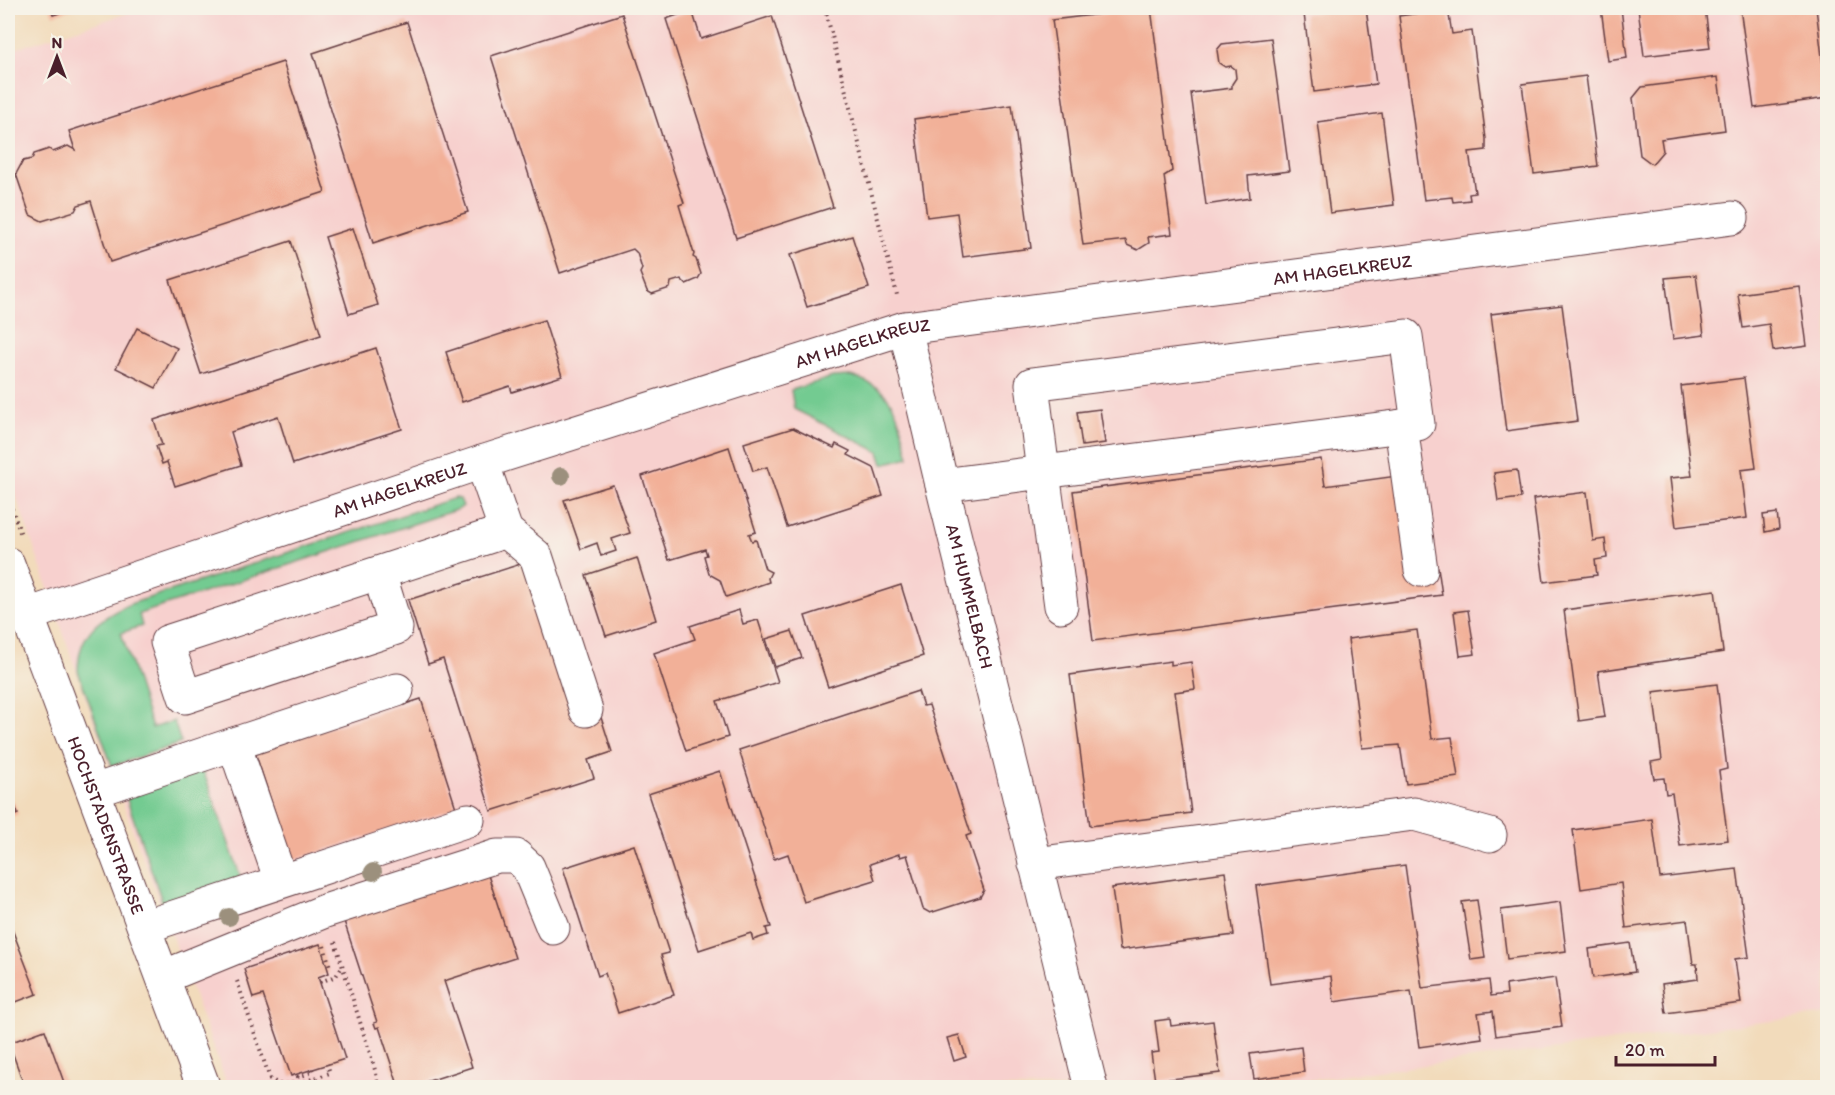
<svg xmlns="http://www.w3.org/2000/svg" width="1835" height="1095" viewBox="0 0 1835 1095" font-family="Itim,sans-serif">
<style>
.built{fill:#f7d0ce}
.green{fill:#73cb91;stroke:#5e755e;stroke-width:1.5}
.building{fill:#f2b098}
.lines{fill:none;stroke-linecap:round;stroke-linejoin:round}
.minor-casing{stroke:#633b41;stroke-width:35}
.major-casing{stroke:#633b41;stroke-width:35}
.path{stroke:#633b41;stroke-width:4;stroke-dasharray:1.5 4.5;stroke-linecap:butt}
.minor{stroke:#fff;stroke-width:33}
.major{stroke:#fff;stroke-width:33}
.tree{fill:#9c907d}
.labels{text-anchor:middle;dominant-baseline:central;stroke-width:4.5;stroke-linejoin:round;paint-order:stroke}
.street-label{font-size:18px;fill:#4a1f2b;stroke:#f7f3e8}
</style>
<rect width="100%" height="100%" fill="#f7f3e8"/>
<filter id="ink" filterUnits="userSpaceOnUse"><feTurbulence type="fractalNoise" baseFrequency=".0167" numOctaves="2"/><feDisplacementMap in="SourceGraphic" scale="12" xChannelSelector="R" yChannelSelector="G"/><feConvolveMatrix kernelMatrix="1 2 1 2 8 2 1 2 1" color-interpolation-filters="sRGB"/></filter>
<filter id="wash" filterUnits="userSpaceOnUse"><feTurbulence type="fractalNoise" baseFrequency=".008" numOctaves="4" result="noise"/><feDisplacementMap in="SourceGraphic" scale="24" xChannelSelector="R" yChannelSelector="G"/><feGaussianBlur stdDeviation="1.35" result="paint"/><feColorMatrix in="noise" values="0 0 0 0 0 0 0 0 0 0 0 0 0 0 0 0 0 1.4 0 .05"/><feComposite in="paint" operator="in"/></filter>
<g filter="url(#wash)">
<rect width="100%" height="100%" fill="#f2dbbb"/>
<polygon class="built" points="144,8 1827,8 1827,1014 1245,1088 228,1087 111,771 8,473 8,51"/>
<g class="green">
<path d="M851,376C897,389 898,416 909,457L883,464L879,452L794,409L791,390L833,377Z"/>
<path d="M455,498L460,499L463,506L459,509L139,614L142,626L121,633L152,728L174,721L181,743L112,766L78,671C78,633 98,619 130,604Z"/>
<polygon points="203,770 241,878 163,904 126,797"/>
</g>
<g id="blocks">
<g class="building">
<polygon points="50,8 75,8 53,15"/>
<polygon points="1151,8 1172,171 1164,176 1172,234 1148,237 1149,243 1138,250 1127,245 1126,240 1083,245 1052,20"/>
<polygon points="1349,8 1366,8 1376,84 1314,92 1304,14"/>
<polygon points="1601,8 1621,8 1627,58 1608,61"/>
<polygon points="1638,8 1705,8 1710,48 1644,56"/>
<polygon points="1740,8 1816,8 1827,98 1754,108"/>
<polygon points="1448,9 1452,34 1472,31 1486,139 1486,150 1469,152 1475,193 1469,194 1470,200 1453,202 1452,197 1424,200 1399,16"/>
<polygon points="692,10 701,39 772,16 833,207 736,238 666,19"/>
<polygon points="622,14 684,203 679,205 694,254 693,257 696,259 701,274 698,279 686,284 681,279 671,282 670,288 652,294 647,291 640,273 642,269 637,253 633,249 560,273 491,56"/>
<polygon points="407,22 468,212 373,243 313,53"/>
<polygon points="1271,38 1289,171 1248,176 1250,198 1206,205 1191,93 1232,88 1232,84 1236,78 1235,69 1231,66 1225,67 1219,63 1217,50 1222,44"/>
<polygon points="283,62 325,192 110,262 91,201 78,205 75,211 42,221 30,215 16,174 23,161 32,159 34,154 49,149 53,152 68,146 75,150 69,131"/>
<polygon points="1586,76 1598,166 1534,174 1522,84"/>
<polygon points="1718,77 1725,130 1661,139 1663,151 1652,164 1640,155 1633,98 1642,87"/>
<polygon points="1012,105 1031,248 963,257 957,213 927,217 914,119"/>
<polygon points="1382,113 1394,205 1330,213 1318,122"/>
<polygon points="353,228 378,305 349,314 325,237"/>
<polygon points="852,236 869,288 807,307 790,255"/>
<polygon points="291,241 321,335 201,374 170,280"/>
<polygon points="1696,275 1704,335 1673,339 1665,278"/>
<polygon points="1799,286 1807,346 1773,351 1769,324 1743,328 1738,294"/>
<polygon points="1562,305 1577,421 1506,431 1491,314"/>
<polygon points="544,320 562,376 512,392 510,386 462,402 446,352"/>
<polygon points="137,328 177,348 156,388 116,368"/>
<polygon points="376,348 402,429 293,464 278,416 231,432 241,465 175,486 167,462 162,464 156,446 162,445 154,420"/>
<polygon points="1744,378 1756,468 1741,470 1747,518 1676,527 1670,478 1692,476 1681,386"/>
<polygon points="1100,409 1105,443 1082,446 1077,412"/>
<polygon points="793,428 834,448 836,444 850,451 848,455 874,468 883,496 787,527 767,467 753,471 744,443"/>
<polygon points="729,447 756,532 749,534 752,541 756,540 765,569 771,572 768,578 769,582 726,597 720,580 709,574 704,556 707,555 705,549 669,560 642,476"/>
<polygon points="1321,459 1325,486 1397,476 1409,571 1438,567 1442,595 1093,641 1073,491"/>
<polygon points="1517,470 1521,498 1498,501 1494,473"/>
<polygon points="613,485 630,533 612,539 616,551 601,556 597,543 581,549 564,500"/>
<polygon points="1587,492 1593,541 1605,539 1607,558 1595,560 1597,575 1544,582 1533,499"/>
<polygon points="1777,513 1779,529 1765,532 1763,515"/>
<polygon points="637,558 656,620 606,636 586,575"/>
<polygon points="524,563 598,708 612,752 588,760 594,778 491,811 443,659 428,664 408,600"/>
<polygon points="901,585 923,656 828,687 805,616"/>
<polygon points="1715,590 1723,652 1598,671 1605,717 1579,721 1564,610"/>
<polygon points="739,610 743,624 758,620 778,682 717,701 728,737 686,751 654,653 695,639 690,626"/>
<polygon points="1468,610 1475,654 1460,656 1454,612"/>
<polygon points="1417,630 1432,739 1452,737 1458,777 1406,784 1400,745 1362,748 1348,639"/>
<polygon points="792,631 802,658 775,667 766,639"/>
<polygon points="1171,661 1171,665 1191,662 1195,689 1175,692 1191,813 1090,826 1070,675"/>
<polygon points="1717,684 1727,769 1719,771 1728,840 1680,846 1672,793 1666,794 1664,778 1654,779 1651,762 1662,760 1653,692"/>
<polygon points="918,691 923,706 929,705 971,834 966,836 984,890 980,897 930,913 923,909 907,855 900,857 899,854 870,864 875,880 804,902 788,854 774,859 739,750"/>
<polygon points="421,699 456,808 291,861 255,752"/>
<polygon points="720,771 771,927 766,928 768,935 753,940 751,933 699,950 648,794"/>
<polygon points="13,800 18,814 8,818 8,802"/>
<polygon points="1652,819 1660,878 1737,869 1749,957 1735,959 1741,1003 1666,1013 1662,984 1698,979 1697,964 1693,964 1687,920 1626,928 1621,883 1581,889 1573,830"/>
<polygon points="634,845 669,953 661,955 674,995 618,1013 605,973 598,976 563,868"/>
<polygon points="1405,865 1422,988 1489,980 1491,996 1507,994 1506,985 1555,978 1562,1027 1496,1036 1493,1011 1478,1013 1482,1038 1419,1047 1411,991 1334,1002 1331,976 1270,984 1256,886"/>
<polygon points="487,872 515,958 444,981 472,1067 407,1088 399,1088 379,1027 376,1028 374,1023 377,1022 343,918"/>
<polygon points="1225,872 1234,935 1120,950 1112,888"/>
<polygon points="1477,900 1485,958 1471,960 1462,902"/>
<polygon points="1560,902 1566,951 1507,959 1501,910"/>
<polygon points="12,929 37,994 8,1005 8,931"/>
<polygon points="1630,943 1635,972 1593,978 1589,949"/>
<polygon points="320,944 329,973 318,977 345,1059 291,1076 263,995 253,998 244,969"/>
<polygon points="1170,1019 1171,1026 1213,1021 1220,1073 1155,1081 1151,1053 1159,1052 1155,1021"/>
<polygon points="45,1030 57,1063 66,1088 25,1088 9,1043"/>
<polygon points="959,1035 966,1057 954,1061 947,1038"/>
<polygon points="1301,1047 1304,1072 1254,1079 1250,1054"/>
</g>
</g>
</g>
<g filter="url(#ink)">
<use href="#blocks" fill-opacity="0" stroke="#633b41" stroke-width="1.5"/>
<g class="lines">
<defs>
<g id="minor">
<path id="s1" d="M905,328L942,485L1091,1088"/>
<polygon points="1406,336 1418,424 1043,472 1032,384"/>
<polyline points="1401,426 1421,570"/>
<polyline points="482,462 506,531 536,556 586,710"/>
<polyline points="942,485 1043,472 1061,606"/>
<polyline points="379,573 396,628 185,697 167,642 506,531"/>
<path id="s2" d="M27,615L482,462L905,328L1732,218"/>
<polyline points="234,744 397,690"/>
<polyline points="94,791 234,744 281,881"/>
<polyline points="1035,864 1414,814 1490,835"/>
<polyline points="144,927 468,820"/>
<polyline points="163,977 325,911 497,856 516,856 528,867 553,928"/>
</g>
<g id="major">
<path id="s3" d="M8,564L204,1088"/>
</g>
</defs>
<use href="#minor" class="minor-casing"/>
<use href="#major" class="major-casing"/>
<g class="path">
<polyline points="825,8 897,295"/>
<polyline points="8,497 21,535"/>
<polyline points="335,942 376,1073 378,1088"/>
<polyline points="324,946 330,967 328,968"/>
<polyline points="237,981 270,1079 279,1084 300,1083"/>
<polyline points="320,982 336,976 342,967"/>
<polyline points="312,1069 313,1072 298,1077 300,1083 330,1073 327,1064"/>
</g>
<use href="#minor" class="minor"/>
<use href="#major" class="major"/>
</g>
<g class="tree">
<circle cx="561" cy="476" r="9"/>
<circle cx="373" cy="872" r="9"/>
<circle cx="229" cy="917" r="9"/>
</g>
</g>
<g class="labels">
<g class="street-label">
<text stroke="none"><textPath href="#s2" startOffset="1365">AM HAGELKREUZ</textPath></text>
<text stroke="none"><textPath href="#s2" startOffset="879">AM HAGELKREUZ</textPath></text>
<text stroke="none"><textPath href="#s2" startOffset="393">AM HAGELKREUZ</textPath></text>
<text stroke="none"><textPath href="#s1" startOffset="276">AM HUMMELBACH</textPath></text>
<text stroke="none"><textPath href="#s3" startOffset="279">HOCHSTADENSTRASSE</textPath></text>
</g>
</g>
<rect width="1835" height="1095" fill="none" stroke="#f7f3e8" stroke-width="30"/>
<g transform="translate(57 57)" stroke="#f7f3e8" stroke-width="4.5" paint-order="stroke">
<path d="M0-4.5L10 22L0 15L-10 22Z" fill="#4a1f2b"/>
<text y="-9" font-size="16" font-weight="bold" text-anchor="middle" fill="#4a1f2b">N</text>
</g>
<path d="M1616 1056v9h99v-9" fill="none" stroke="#4a1f2b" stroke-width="3"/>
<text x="1625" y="1056" font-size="18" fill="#4a1f2b" stroke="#f7f3e8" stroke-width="4.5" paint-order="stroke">20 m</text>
</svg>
